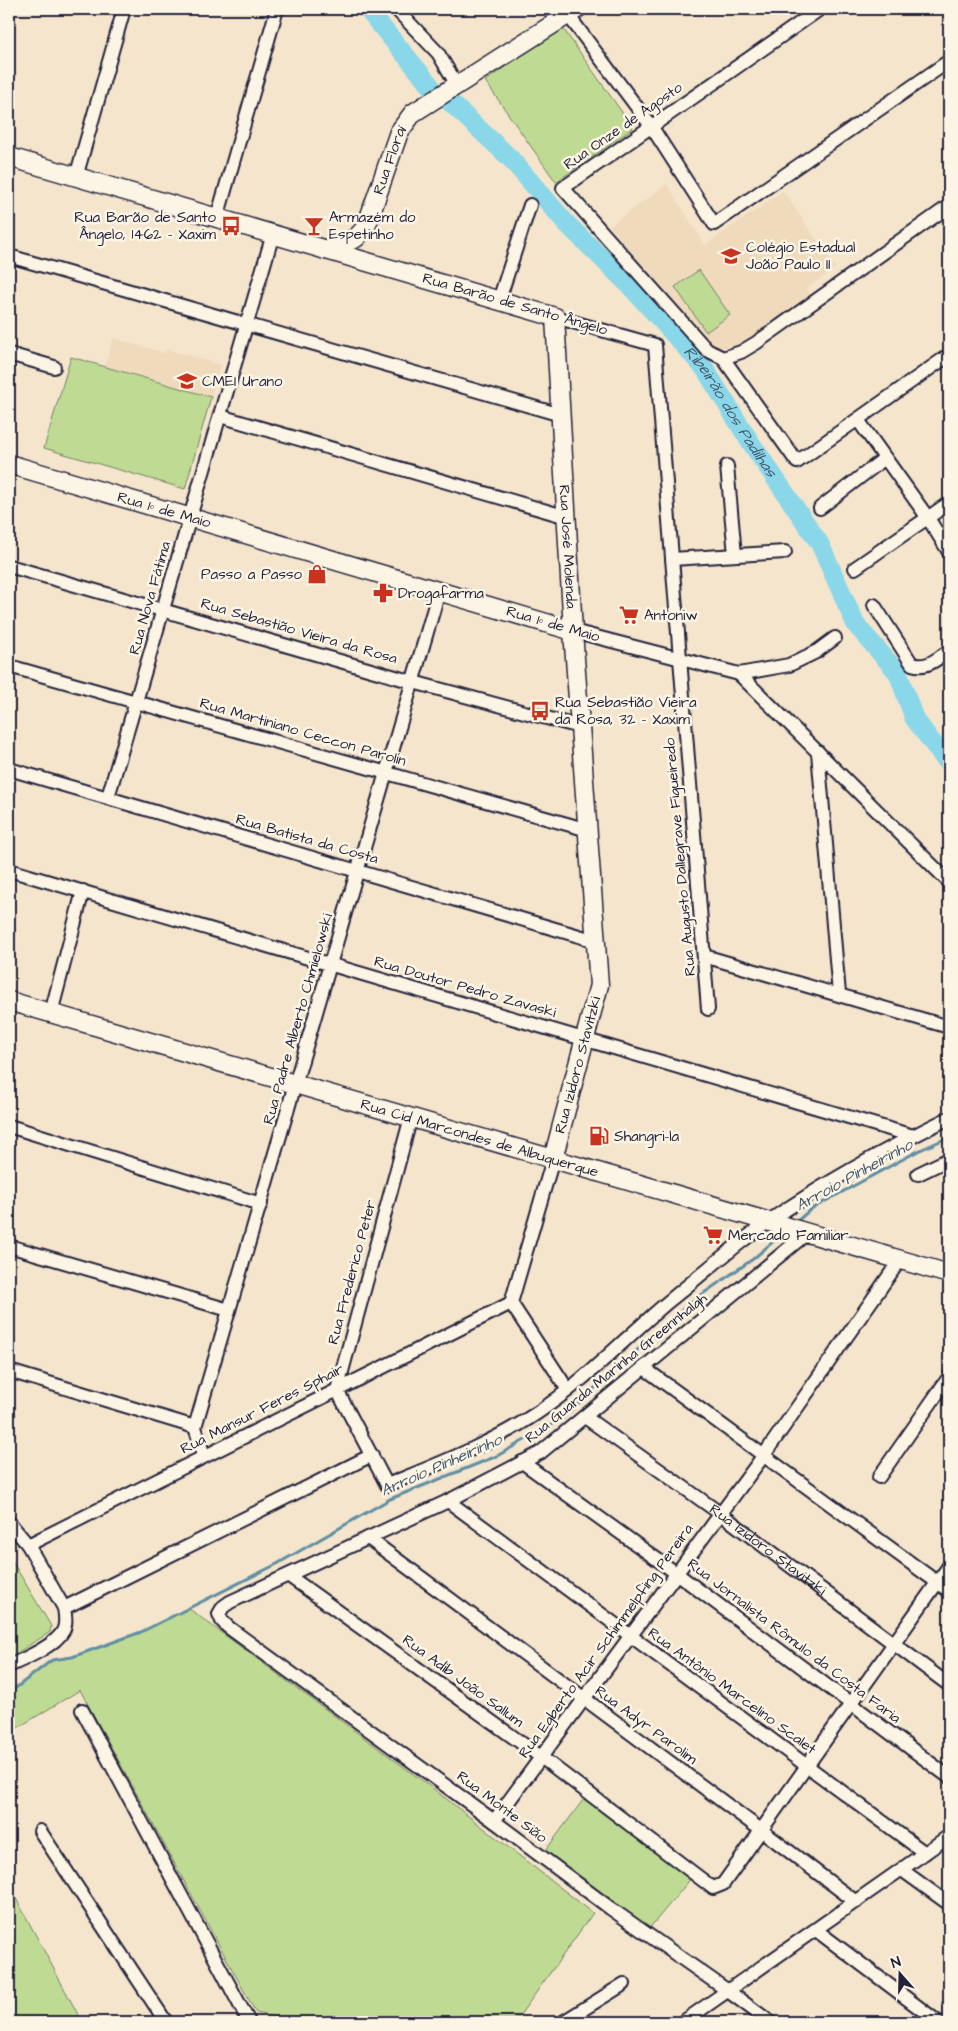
<svg xmlns="http://www.w3.org/2000/svg" width="958" height="2031" viewBox="0 0 958 2031" font-family="'Architects Daughter',sans-serif">
<style>
.built{fill:#f0dabc}
.green{fill:#bfdb93;stroke:#707e67}
.lines{fill:none;stroke-linecap:round;stroke-linejoin:round}
.stream{stroke:#608fa3;stroke-width:3}
.river{stroke:#8ad7e9;stroke-width:19}
.street-casing{stroke:#22223b;stroke-width:16}
.secondary-casing{stroke:#22223b;stroke-width:21}
.street{stroke:#fcf5e5;stroke-width:12}
.secondary{stroke:#fcf5e5;stroke-width:18}
.labels{text-anchor:middle;dominant-baseline:central;stroke-width:5;stroke-linejoin:round;paint-order:stroke}
.street-label{font-size:15px;fill:#22223b;stroke:#fcf5e5}
.poi-label{font-size:15px;fill:#22223b;stroke:#fcf5e5;text-anchor:start}
.water-label{font-size:16px;font-style:italic;fill:#41586f;stroke:#fcf5e5}
</style>
<rect width="100%" height="100%" fill="#f5e5cd"/>
<filter id="ink" filterUnits="userSpaceOnUse"><feTurbulence type="fractalNoise" baseFrequency=".02" numOctaves="2"/><feDisplacementMap in="SourceGraphic" scale="10" xChannelSelector="R" yChannelSelector="G"/><feConvolveMatrix kernelMatrix="1 2 1 2 8 2 1 2 1" color-interpolation-filters="sRGB"/></filter>
<g filter="url(#ink)">
<g class="built">
<polygon points="667,184 705,245 783,191 836,268 806,289 810,293 741,346 709,348 610,226"/>
<polygon points="113,338 165,353 166,349 221,365 211,397 105,366"/>
</g>
<g class="green">
<polygon points="562,27 633,128 556,182 485,81"/>
<polygon points="699,270 730,315 706,332 675,287"/>
<polygon points="71,357 211,397 185,489 44,448"/>
<polygon points="9,1556 51,1626 50,1632 9,1658"/>
<polygon points="188,1608 431,1787 593,1913 515,2022 303,2022 256,2013 80,1690 9,1733 9,1693 52,1660 72,1657 141,1632"/>
<polygon points="586,1796 693,1876 648,1930 543,1854"/>
<polygon points="9,1885 82,2022 9,2022"/>
</g>
<g class="lines">
<g class="stream">
<polyline points="795,1223 811,1209 918,1151 949,1137"/>
<polyline points="9,1693 52,1660 72,1657 141,1632 277,1564 390,1499 497,1456 563,1418 588,1394 691,1302 753,1259 784,1232"/>
</g>
<g class="river">
<polyline points="367,9 431,86"/>
<path id="s1" d="M450,102L510,158L566,223L630,286L705,369L749,440L820,544L856,625L898,673L914,718L949,765"/>
</g>
<defs>
<g id="street">
<polyline points="396,9 438,53 457,85"/>
<polyline points="820,9 563,188 707,350 723,358 797,462 949,355"/>
<polyline points="568,15 651,126 714,224 949,61"/>
<polyline points="76,177 124,9"/>
<polyline points="217,218 277,9"/>
<polyline points="9,256 561,415"/>
<polyline points="499,300 530,205"/>
<polyline points="555,317 655,345 708,1009"/>
<polyline points="9,354 54,367"/>
<polyline points="723,358 741,352 756,343 949,206"/>
<polyline points="220,416 567,517"/>
<polyline points="858,420 928,518 949,552"/>
<polyline points="727,466 735,555"/>
<polyline points="820,508 885,458"/>
<polyline points="672,559 785,552"/>
<polyline points="9,566 413,682 580,727"/>
<polyline points="855,568 949,503"/>
<path d="M874,605L912,664C928,669 936,659 949,651"/>
<polyline points="573,631 739,674 789,665 816,652 835,638"/>
<polyline points="9,666 588,830"/>
<polyline points="739,674 949,882"/>
<polyline points="818,752 839,994"/>
<polyline points="9,769 596,941"/>
<polyline points="108,797 273,234"/>
<polyline points="9,870 913,1136"/>
<polyline points="704,956 949,1027"/>
<polyline points="51,1013 83,891"/>
<path d="M411,1117L337,1390L387,1485C438,1464 491,1444 537,1413C585,1381 625,1338 669,1301C702,1274 735,1245 769,1221C826,1182 888,1148 949,1118"/>
<polyline points="9,1126 261,1204"/>
<polyline points="553,1159 511,1303 568,1390"/>
<polyline points="918,1174 949,1159"/>
<polyline points="9,1246 229,1310"/>
<polyline points="644,1368 949,1591"/>
<polyline points="9,1371 195,1427"/>
<path id="s2" d="M585,1417L721,1514L949,1685"/>
<polyline points="204,1456 195,1427 439,591"/>
<polyline points="522,1462 676,1573 949,1777"/>
<polyline points="879,1477 949,1377"/>
<polyline points="448,1501 925,1853"/>
<path d="M9,1522L28,1545L64,1608C65,1615 67,1624 63,1631C55,1646 24,1659 9,1666"/>
<polyline points="368,1538 761,1830 856,1902"/>
<polyline points="28,1545 511,1303"/>
<polyline points="289,1576 541,1757 713,1888 723,1884 949,1566"/>
<polyline points="64,1608 372,1455"/>
<polyline points="82,1710 249,2022"/>
<polyline points="494,1821 764,1455 900,1260"/>
<polyline points="40,1831 166,2022"/>
<polyline points="902,1870 949,1904"/>
<polyline points="816,1930 938,2022"/>
<polyline points="563,2022 624,1984"/>
<polyline points="683,2022 949,1836"/>
<polyline points="770,2022 728,1991 610,1908 494,1821 228,1627 222,1621 219,1614 223,1607 230,1602 448,1501 540,1453 806,1234"/>
</g>
<g id="secondary">
<path id="s3" d="M9,157L555,317L573,631L599,985L553,1159"/>
<path id="s4" d="M325,250L356,238L366,227L399,132L413,113L577,9"/>
<polyline points="9,464 573,631"/>
<path id="s5" d="M9,1001L949,1274"/>
</g>
</defs>
<use href="#street" class="street-casing"/>
<use href="#secondary" class="secondary-casing"/>
<use href="#street" class="street"/>
<use href="#secondary" class="secondary"/>
</g>
</g>
<defs>
<symbol id="bus-bare" viewBox="-9 -9 18 18"><path d="M-5-6H5V4H4V6H2V4H-2V6H-4V4H-5ZM-3.5-4V0h7V-4ZM-3.5 1.2v1.5H-2V1.2ZM2 1.2v1.5H3.5V1.2Z" fill="#c8321e" stroke="#fcf5e5" stroke-width="2.5" paint-order="stroke"/></symbol>
<symbol id="bar-bare" viewBox="-9 -9 18 18"><path d="M-6-5H6L.8 .8V4.5H3.5V6h-7V4.5H-.8V.8Z" fill="#c8321e" stroke="#fcf5e5" stroke-width="2.5" paint-order="stroke"/></symbol>
<symbol id="school-bare" viewBox="-9 -9 18 18"><path d="M0-5L7-2L0 1L-7-2ZM-4 1L0 2.5L4 1V4Q0 6-4 4Z" fill="#c8321e" stroke="#fcf5e5" stroke-width="2.5" paint-order="stroke"/></symbol>
<symbol id="shop-bare" viewBox="-9 -9 18 18"><path d="M-5-2.5h2.3a2.7 3.5 0 0 1 5.4 0H5L5.5 6h-11ZM-1.5-2.5h3a1.5 2.3 0 0 0-3 0Z" fill="#c8321e" stroke="#fcf5e5" stroke-width="2.5" paint-order="stroke"/></symbol>
<symbol id="pharmacy-bare" viewBox="-9 -9 18 18"><path d="M-2-6h4v4h4v4h-4v4h-4v-4h-4v-4h4Z" fill="#c8321e" stroke="#fcf5e5" stroke-width="2.5" paint-order="stroke"/></symbol>
<symbol id="supermarket-bare" viewBox="-9 -9 18 18"><path d="M-6-5.5h2.5l.6 2H6L4.5 2H-2.5L-4.4-4H-6ZM-1.5 3.2a1.3 1.3 0 1 0 .1 0ZM3 3.2a1.3 1.3 0 1 0 .1 0Z" fill="#c8321e" stroke="#fcf5e5" stroke-width="2.5" paint-order="stroke"/></symbol>
<symbol id="fuel-bare" viewBox="-9 -9 18 18"><path d="M-5.5-6h7V0h2V4h1.3V-2.5L3-4.5l.8-.8L6-3V5H2.5V1h-1V6h-7ZM-4.2-4.7v3.2H.2V-4.7Z" fill="#c8321e" stroke="#fcf5e5" stroke-width="2.5" paint-order="stroke"/></symbol>
</defs>
<g fill-rule="evenodd">
<use href="#bus-bare" x="217" y="212" width="28" height="28"/>
<use href="#bar-bare" x="300" y="212" width="28" height="28"/>
<use href="#school-bare" x="717" y="242" width="28" height="28"/>
<use href="#school-bare" x="173" y="367" width="28" height="28"/>
<use href="#shop-bare" x="303" y="560" width="28" height="28"/>
<use href="#pharmacy-bare" x="369" y="579" width="28" height="28"/>
<use href="#supermarket-bare" x="615" y="601" width="28" height="28"/>
<use href="#bus-bare" x="526" y="697" width="28" height="28"/>
<use href="#fuel-bare" x="585" y="1122" width="28" height="28"/>
<use href="#supermarket-bare" x="699" y="1221" width="28" height="28"/>
</g>
<g class="labels">
<g class="street-label">
<text transform="translate(623 126) rotate(-35)">Rua Onze de Agosto</text>
<text stroke="none"><textPath href="#s4" startOffset="119">Rua Floraí</textPath></text>
<text transform="translate(515 304) rotate(16)">Rua Barão de Santo Ângelo</text>
<text transform="translate(164 510) rotate(16)">Rua 1º de Maio</text>
<text stroke="none"><textPath href="#s3" startOffset="799">Rua José Molenda</textPath></text>
<text transform="translate(150 598) rotate(-74)">Rua Nova Fátima</text>
<text transform="translate(553 624) rotate(16)">Rua 1º de Maio</text>
<text transform="translate(299 631) rotate(16)">Rua Sebastião Vieira da Rosa</text>
<text transform="translate(303 732) rotate(16)">Rua Martiniano Ceccon Parolin</text>
<text transform="translate(307 839) rotate(16)">Rua Batista da Costa</text>
<text transform="translate(680 857) rotate(-95)">Rua Augusto Dallegrave Figueiredo</text>
<text transform="translate(465 987) rotate(16)">Rua Doutor Pedro Zavaski</text>
<text transform="translate(298 1019) rotate(-74)">Rua Padre Alberto Chmielowski</text>
<text transform="translate(578 1065) rotate(-75)">Rua Izidoro Stavitzki</text>
<text stroke="none"><textPath href="#s5" startOffset="490">Rua Cid Marcondes de Albuquerque</textPath></text>
<text transform="translate(352 1272) rotate(-75)">Rua Frederico Peter</text>
<text transform="translate(616 1368) rotate(-39)">Rua Guarda Marinha Greennhalgh</text>
<text transform="translate(262 1409) rotate(-27)">Rua Mansur Feres Sphair</text>
<text stroke="none"><textPath href="#s2" startOffset="226">Rua Izidoro Stavitzki</textPath></text>
<text transform="translate(606 1641) rotate(-54)">Rua Egberto Acir Schimmelpfing Pereira</text>
<text transform="translate(794 1641) rotate(37)">Rua Jornalista Rômulo da Costa Faria</text>
<text transform="translate(463 1681) rotate(36)">Rua Adib João Sallum</text>
<text transform="translate(732 1691) rotate(36)">Rua Antônio Marcelino Scalet</text>
<text transform="translate(646 1725) rotate(36)">Rua Adyr Parolim</text>
<text transform="translate(502 1807) rotate(37)">Rua Monte Sião</text>
</g>
<g class="poi-label">
<text x="216" y="217" text-anchor="end">Rua Barão de Santo<tspan x="216" dy="17">Ângelo, 1462 - Xaxim</tspan></text>
<text x="329" y="217">Armazém do<tspan x="329" dy="17">Espetinho</tspan></text>
<text x="746" y="247">Colégio Estadual<tspan x="746" dy="17">João Paulo II</tspan></text>
<text x="202" y="381">CMEI Urano</text>
<text x="302" y="574" text-anchor="end">Passo a Passo</text>
<text x="398" y="593">Drogafarma</text>
<text x="644" y="615">Antoniw</text>
<text x="555" y="702">Rua Sebastião Vieira<tspan x="555" dy="17">da Rosa, 32 - Xaxim</tspan></text>
<text x="614" y="1136">Shangri-la</text>
<text x="728" y="1235">Mercado Familiar</text>
</g>
<g class="water-label">
<text stroke="none"><textPath href="#s1" startOffset="419">Ribeirão dos Padilhas</textPath></text>
<text transform="translate(854 1175) rotate(-29)">Arroio Pinheirinho</text>
<text transform="translate(441 1465) rotate(-24)">Arroio Pinheirinho</text>
</g>
</g>
<rect width="958" height="2031" fill="none" stroke="#fcf5e5" stroke-width="30"/>
<rect x="15" y="15" width="928" height="2001" fill="none" stroke="#22223b" stroke-width="2" filter="url(#ink)"/>
<g transform="translate(900 1974) rotate(340)" stroke="#fcf5e5" stroke-width="4" paint-order="stroke">
<path d="M0-4L9 19L0 12L-9 19Z" fill="#22223b"/>
<text y="-8" font-size="14" font-weight="bold" text-anchor="middle" fill="#22223b">N</text>
</g>
</svg>
